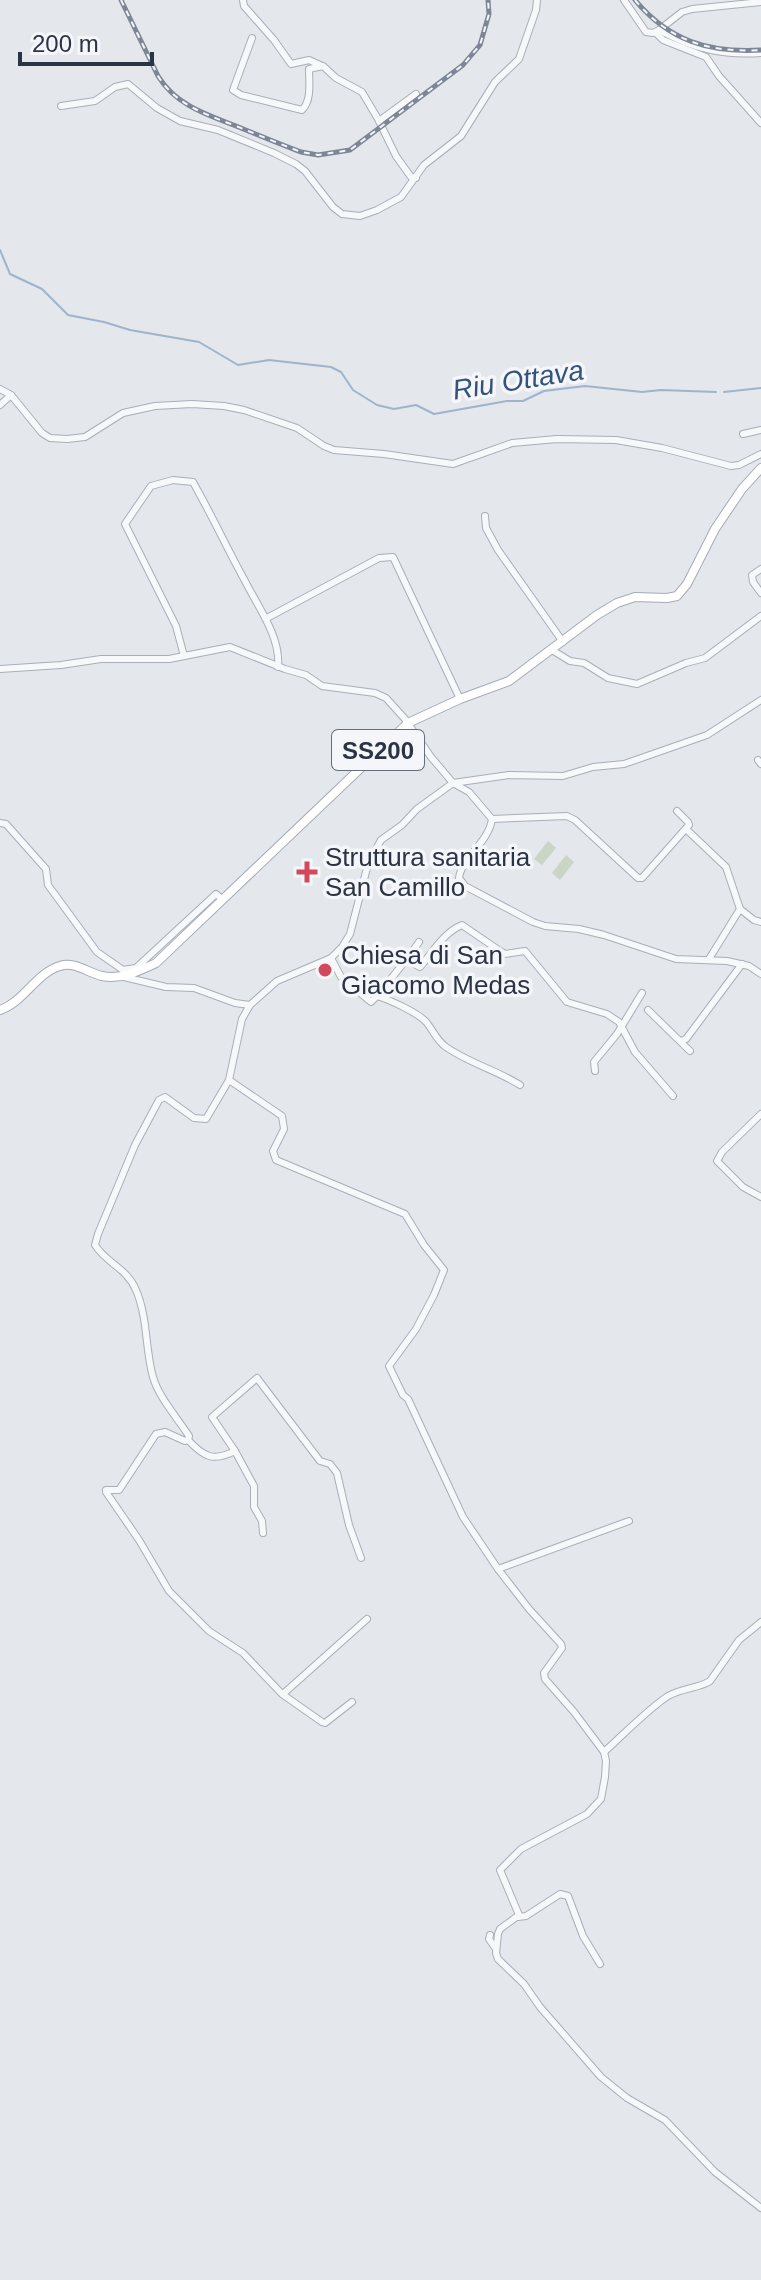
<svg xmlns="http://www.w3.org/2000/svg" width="761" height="2280" viewBox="0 0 761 2280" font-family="Arial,sans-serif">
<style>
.green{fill:#c9d6c5}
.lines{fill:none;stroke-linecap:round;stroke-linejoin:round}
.stream{stroke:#9fb4cc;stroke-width:2}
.minor-casing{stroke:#a9aeb7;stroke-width:8}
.major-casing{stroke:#a3abb8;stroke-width:10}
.minor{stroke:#f7f8fa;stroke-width:6}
.major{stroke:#fff;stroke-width:8}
.rail-casing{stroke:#7d8696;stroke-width:5}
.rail{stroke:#f4f6f9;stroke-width:2;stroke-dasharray:6;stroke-linecap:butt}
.poi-dot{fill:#d1495b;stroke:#f4f6f9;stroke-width:3}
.labels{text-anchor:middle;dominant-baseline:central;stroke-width:7;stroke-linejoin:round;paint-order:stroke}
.shield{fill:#f4f6f9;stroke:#676e7b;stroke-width:2}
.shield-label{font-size:24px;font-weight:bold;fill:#2b3445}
.poi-label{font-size:26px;fill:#2b3445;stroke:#f4f6f9;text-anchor:start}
.water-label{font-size:28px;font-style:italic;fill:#34527a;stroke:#f4f6f9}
</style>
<rect width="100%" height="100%" fill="#e4e7ec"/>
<g class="green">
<polygon points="548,841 556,848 542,865 534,859"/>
<polygon points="566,855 574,862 560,880 552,873"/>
</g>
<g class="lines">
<g class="stream">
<polyline points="0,250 10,274 42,289 68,315 104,322 130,330 199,342 238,365 269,360 331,367 341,372 353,390 377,405 394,409 416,405 434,414 507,401 523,401 544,391 585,386 642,392 661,390 716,392"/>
<polyline points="724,392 761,388"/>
</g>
<defs>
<g id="minor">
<polyline points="243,0 244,6 274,40 291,64 309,60 320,65"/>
<path d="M624,0L646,32L653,33L659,30C692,48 723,56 761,53"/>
<polyline points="659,30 682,12 692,9 761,2"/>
<polyline points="656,33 663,40 706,57 719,76 761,123"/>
<path d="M252,38L233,90L241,95L302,110C312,100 309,82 309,69L323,66L336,78L362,92L378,119L396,156L411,177L416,178"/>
<polyline points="61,106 95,101 115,87 128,84 157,108 180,121 218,130 274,153 296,164 305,171 333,207 342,214 360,216 377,210 401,197 424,165 461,136 495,82 519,59 536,10 537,0"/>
<polyline points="379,121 416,94"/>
<polyline points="0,389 11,395 42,433 50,438 67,439 85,437 123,413 155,406 192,404 224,406 244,410 297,428 324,446 334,450 384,454 453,464 512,443 557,439 616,440 662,448 731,466 739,465 761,454"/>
<polyline points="0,405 11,395"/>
<polyline points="743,434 761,430"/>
<polyline points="485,516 486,528 498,550 563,642"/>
<polyline points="761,569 752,575 753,582 761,593"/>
<polyline points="267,618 379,558 393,557 460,699"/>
<polyline points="552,650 570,661 584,663 608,678 637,684 686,663 705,658 761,616"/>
<path d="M184,656L176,626L125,524L151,486L173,480L193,482L199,493C215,522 229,552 245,581C258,607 281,637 278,667"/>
<polyline points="0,669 61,665 101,659 169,659 230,647 285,669 306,675 322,686 375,693 386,698 405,719 431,757 453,783 469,792 492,819"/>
<polyline points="758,760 761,764"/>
<path d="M492,819C489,842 461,859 459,878L465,886L533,922L545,926L579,929L604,935L676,959L727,961L749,966L761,974"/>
<polyline points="492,819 567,816 575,820 638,878 642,878 689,825 688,822 677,811"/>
<polyline points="0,823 6,824 46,869 48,885 97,952 123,970 136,968 216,894 222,899"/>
<polyline points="686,829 726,867 740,909 709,959"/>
<polyline points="740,909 754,920 761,922"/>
<path d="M419,942L406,960L420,967C432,953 444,932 462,925L500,951L505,954L525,951L567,1002L607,1014L619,1022L635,1052L673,1096"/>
<path d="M331,958L341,977L371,1002L377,996C390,1000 419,1013 427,1023C434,1032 437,1041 446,1047C469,1063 496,1070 520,1085"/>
<polyline points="124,977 166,987 194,988 235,1003 250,1005"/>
<polyline points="377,996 406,960"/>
<polyline points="648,1010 690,1051"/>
<polyline points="681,1041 686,1039 742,964"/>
<polyline points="595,1071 594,1062 617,1034 642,993"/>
<polyline points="229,1080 282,1116 284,1129 273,1151 276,1160 405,1214 424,1245 444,1270 434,1295 416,1329 389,1366 403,1395 408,1399 463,1517 498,1569 529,1609 561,1644 562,1648 544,1673 545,1679 574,1712 604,1752 606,1761 605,1777 601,1799 587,1814 521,1849 500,1870 519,1915 500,1929 498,1934 496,1953 498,1959 524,1984 540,2007 601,2077 627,2098 665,2120 715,2172 761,2208"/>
<polyline points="761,1114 722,1152 717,1161 743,1187 761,1197"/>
<path d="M188,1440C204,1457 213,1462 235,1451L212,1417L257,1378L320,1461L330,1464L337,1473L349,1525L361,1558"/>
<polyline points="235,1451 254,1486 254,1507 262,1521 263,1533"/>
<polyline points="498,1569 629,1521"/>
<polyline points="283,1694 367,1619"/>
<path d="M352,1702L325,1723L322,1722L282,1694L243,1653L209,1631L169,1591L139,1540L106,1492V1490H119L156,1434L165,1432L185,1441L188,1440L189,1436C178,1419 158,1396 153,1377C145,1349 148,1318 136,1290C127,1268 106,1263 95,1245L98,1234L135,1145L159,1100L165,1097L194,1118L206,1119L229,1080L242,1019L250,1005L277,981L331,958L342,947L350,934L368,864L381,840L402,825L417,809L453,783L509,775L563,776L593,767L624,764L707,735L761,700"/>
<path d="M604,1752C622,1736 648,1709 668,1696C682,1688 700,1688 710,1681L739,1640L761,1622"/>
<polyline points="518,1917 526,1916 560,1894 568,1896 583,1936 600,1964"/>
<polyline points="490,1935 489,1939 496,1949"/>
</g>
<path id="major" d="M0,1010C24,1002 36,973 60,966C75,961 88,973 102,976C121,980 139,971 156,963L408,723L460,699L509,681L597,615L617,603L635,597L667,598L677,596L687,584L715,529L742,489L761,468"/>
</defs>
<use href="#minor" class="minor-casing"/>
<use href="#major" class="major-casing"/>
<use href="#minor" class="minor"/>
<use href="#major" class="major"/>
<defs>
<g id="rail">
<path d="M121,0L158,76C176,105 205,114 236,126C258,135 280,144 301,152L318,155L350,150L463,65L480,45L489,14L488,0"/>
<path d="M635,0C669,41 709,53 761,50"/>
</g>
</defs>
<use href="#rail" class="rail-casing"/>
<use href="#rail" class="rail"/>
</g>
<g class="poi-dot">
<path d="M303 860h8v8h8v8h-8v8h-8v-8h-8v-8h8z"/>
<circle cx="325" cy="970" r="8"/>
</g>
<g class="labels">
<rect class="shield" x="332" y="730" width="92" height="40" rx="6"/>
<g class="shield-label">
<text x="378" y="750">SS200</text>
</g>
<g class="poi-label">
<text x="325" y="857">Struttura sanitaria<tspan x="325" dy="30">San Camillo</tspan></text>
<text x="341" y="955">Chiesa di San<tspan x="341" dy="30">Giacomo Medas</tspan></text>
</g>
<g class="water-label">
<text transform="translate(518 380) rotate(-9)">Riu Ottava</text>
</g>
</g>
<path d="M20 52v12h132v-12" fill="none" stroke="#2b3445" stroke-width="4"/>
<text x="32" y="52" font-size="24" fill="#2b3445" stroke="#f4f6f9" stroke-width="6" paint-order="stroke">200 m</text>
</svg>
